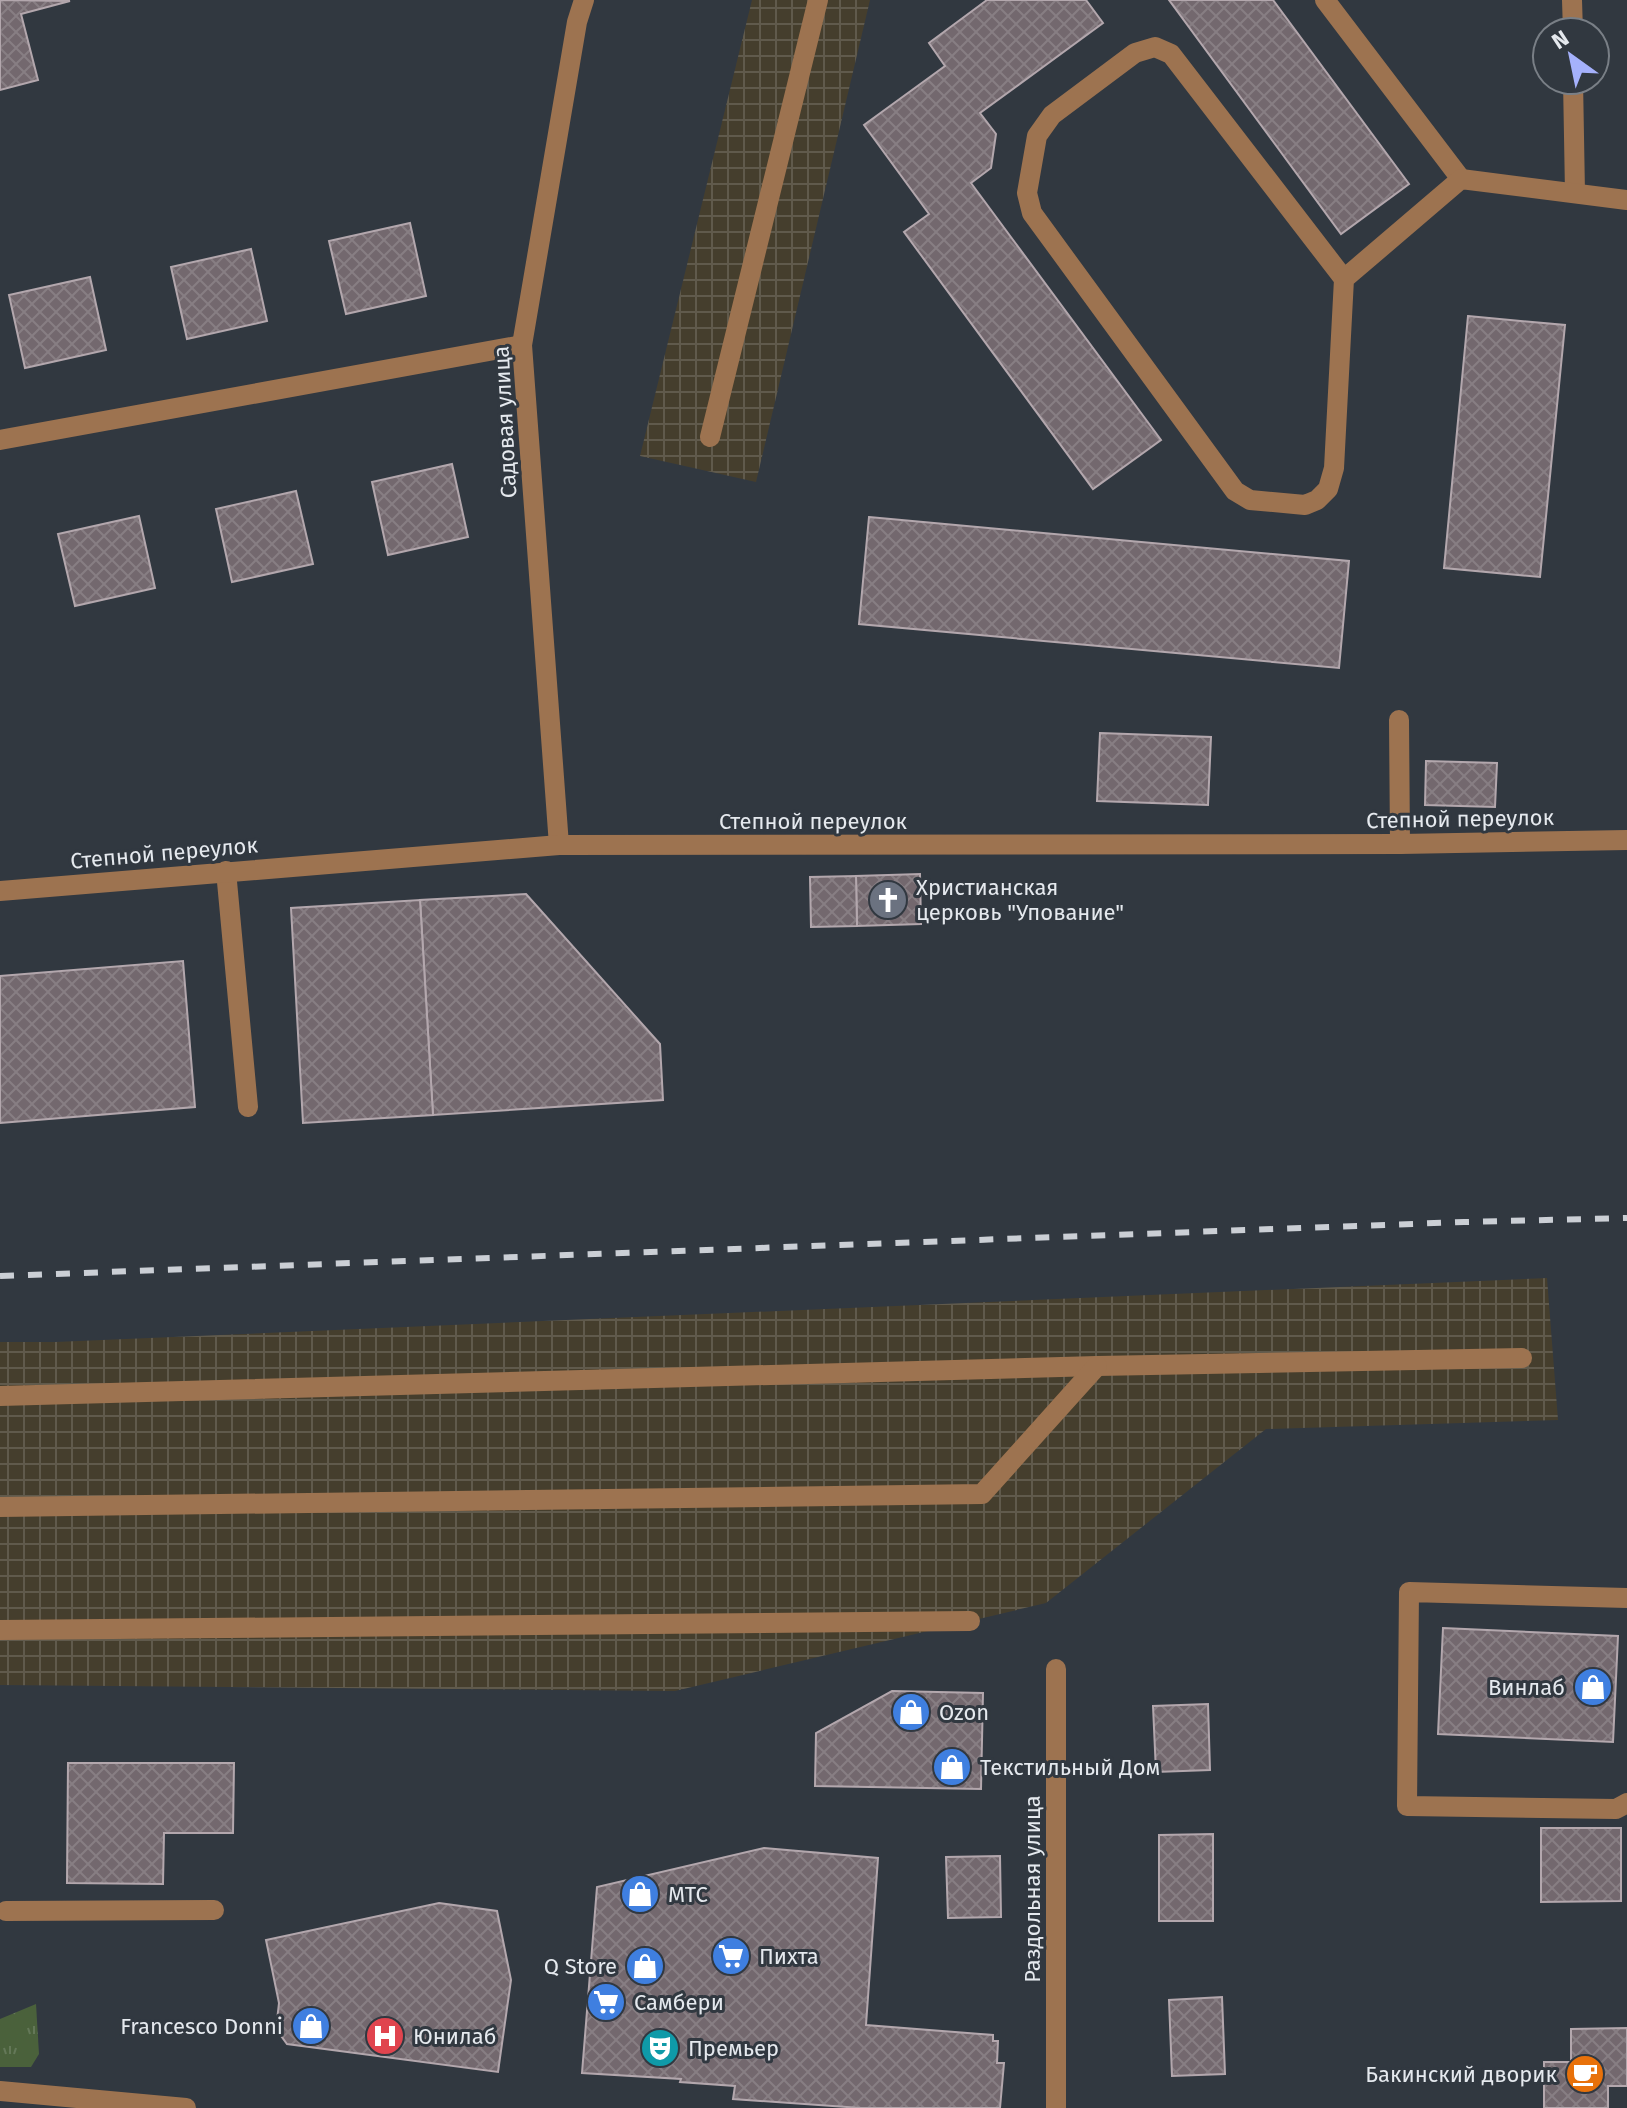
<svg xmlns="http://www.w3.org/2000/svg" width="1627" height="2108" viewBox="0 0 1627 2108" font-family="'Fira Sans',sans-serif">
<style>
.industrial{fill:url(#industrial-grid)}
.grass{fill:url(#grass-tufts)}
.building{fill:url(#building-cross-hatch);stroke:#b3a7ad;stroke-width:2}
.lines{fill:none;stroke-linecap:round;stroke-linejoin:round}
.minor{stroke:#9d7350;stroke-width:20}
.rail{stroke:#cbcfd5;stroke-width:6;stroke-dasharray:14 14;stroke-linecap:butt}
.labels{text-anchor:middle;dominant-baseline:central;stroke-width:6;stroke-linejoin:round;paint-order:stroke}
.street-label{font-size:22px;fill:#e5e9ee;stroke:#313840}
.poi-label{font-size:22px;fill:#e5e9ee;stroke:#313840;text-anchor:start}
</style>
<defs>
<pattern id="industrial-grid" width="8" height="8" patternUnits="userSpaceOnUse" patternTransform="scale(2)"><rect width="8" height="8" fill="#453e2d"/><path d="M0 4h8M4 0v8" fill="none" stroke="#605a4c"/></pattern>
<pattern id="grass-tufts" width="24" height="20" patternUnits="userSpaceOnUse" patternTransform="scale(2)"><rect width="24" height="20" fill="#4a613b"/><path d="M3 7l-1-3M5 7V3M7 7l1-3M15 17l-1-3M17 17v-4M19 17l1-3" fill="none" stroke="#647858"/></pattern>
<pattern id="building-cross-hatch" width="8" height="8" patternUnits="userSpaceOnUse" patternTransform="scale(2)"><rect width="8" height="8" fill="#73686e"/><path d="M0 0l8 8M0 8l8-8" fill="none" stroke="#877e83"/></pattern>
</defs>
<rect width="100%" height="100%" fill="#313840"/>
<g class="industrial">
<polygon points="752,0 870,0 756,482 640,456"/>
<polygon points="1547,1278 1558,1420 1266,1429 1046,1603 675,1691 0,1685 0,1342 55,1342"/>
</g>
<polygon class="grass" points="36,2004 39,2054 31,2067 0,2067 0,2019"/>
<g class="building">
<polygon points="0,0 70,1 21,14 38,80 0,90"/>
<polygon points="987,0 1086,0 1103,23 980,113 996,134 991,168 971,183 1161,440 1093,489 904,232 929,214 864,125 945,66 929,43"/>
<polygon points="1169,0 1273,0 1409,184 1341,234"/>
<polygon points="410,223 426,296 346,314 329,241"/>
<polygon points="251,249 267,321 187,339 171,267"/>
<polygon points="90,277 106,350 25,368 9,295"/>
<polygon points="1468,316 1565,325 1540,577 1444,568"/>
<polygon points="452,464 468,537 388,555 372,482"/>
<polygon points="296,491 313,564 232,582 216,509"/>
<polygon points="139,516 155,588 75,606 58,534"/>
<polygon points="869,517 1349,561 1339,668 859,624"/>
<polygon points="1100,733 1211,737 1208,805 1097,801"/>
<polygon points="1426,761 1497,763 1495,807 1425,805"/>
<polygon points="920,874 921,924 857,926 856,876"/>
<polygon points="856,876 857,926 811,927 810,877"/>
<polygon points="526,894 660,1044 663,1100 433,1115 420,900"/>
<polygon points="420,900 433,1115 303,1123 291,908"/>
<polygon points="183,961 195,1107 0,1123 0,976"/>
<polygon points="1443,1628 1618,1636 1613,1742 1438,1734"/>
<polygon points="892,1691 983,1693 981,1789 815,1786 816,1733"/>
<polygon points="1208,1704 1210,1770 1156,1772 1153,1706"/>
<polygon points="68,1763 234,1763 233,1833 164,1833 163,1884 67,1883"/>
<polygon points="1541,1828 1621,1828 1621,1901 1541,1902"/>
<polygon points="1213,1834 1213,1921 1159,1921 1159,1835"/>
<polygon points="764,1848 878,1858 866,2025 993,2035 993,2041 998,2041 997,2063 1004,2063 1000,2108 861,2108 733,2099 735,2086 680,2082 681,2079 582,2073 597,1887"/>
<polygon points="1000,1856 1001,1917 948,1918 946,1857"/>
<polygon points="439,1903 497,1911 511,1980 498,2072 287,2044 276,2029 279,2003 266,1940"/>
<polygon points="1222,1997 1225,2074 1172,2076 1169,2000"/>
<polygon points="1627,2028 1627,2086 1608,2086 1608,2108 1544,2108 1544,2062 1571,2062 1571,2029"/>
</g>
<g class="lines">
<g class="minor">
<polyline points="1325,0 1461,179"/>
<polyline points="1572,0 1573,32"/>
<polyline points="1573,80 1575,193"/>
<polyline points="1344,279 1171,54 1155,47 1135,53 1052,115 1037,136 1027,193 1032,213 1235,491 1250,500 1305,505 1317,500 1328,489 1334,468 1344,279 1461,179 1627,200"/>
<polyline points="710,437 818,0"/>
<polyline points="0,440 522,345"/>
<polyline points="1399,720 1400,844"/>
<polyline points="559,845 522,345 577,22 584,0"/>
<polyline points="226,871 248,1107"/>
<polyline points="0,891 559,845 1400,844 1627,840"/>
<polyline points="0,1396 1097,1366 1522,1358"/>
<polyline points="0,1507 982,1494 1097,1366"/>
<polyline points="1627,1598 1409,1592 1407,1806 1616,1809 1627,1803"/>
<polyline points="0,1630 970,1621"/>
<polyline points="1056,1669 1056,2108"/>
<polyline points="6,1911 214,1910"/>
<polyline points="0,2091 186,2108"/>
</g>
<polyline class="rail" points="0,1276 1464,1222 1627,1218"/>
</g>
<defs>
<symbol id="church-disc" viewBox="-11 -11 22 22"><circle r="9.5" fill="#6b7280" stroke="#313840"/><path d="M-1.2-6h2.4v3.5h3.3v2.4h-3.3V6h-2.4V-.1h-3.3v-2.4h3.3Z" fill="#fff"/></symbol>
<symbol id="shop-disc" viewBox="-11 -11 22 22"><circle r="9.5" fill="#3f7fe0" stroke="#313840"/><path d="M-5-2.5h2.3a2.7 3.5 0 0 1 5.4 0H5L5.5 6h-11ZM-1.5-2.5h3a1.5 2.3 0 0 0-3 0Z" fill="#fff"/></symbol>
<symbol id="supermarket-disc" viewBox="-11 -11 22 22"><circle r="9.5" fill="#3f7fe0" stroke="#313840"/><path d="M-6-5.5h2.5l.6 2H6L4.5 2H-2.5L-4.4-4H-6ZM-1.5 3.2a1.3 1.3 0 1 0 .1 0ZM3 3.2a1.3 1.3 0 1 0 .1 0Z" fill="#fff"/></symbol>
<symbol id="hospital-disc" viewBox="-11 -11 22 22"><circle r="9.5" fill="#e0444e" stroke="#313840"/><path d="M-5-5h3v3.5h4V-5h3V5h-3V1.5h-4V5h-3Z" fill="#fff"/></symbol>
<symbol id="theatre-disc" viewBox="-11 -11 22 22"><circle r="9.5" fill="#0f9aa8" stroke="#313840"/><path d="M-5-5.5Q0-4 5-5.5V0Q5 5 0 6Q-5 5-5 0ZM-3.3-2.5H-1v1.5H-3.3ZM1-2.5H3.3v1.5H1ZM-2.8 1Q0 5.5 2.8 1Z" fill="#fff"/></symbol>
<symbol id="cafe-disc" viewBox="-11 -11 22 22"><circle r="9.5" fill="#e8710a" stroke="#313840"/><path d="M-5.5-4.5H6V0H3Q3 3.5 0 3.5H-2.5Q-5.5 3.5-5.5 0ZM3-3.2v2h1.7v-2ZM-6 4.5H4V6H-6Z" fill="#fff"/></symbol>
</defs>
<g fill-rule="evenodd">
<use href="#church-disc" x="866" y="878" width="44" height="44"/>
<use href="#shop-disc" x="1571" y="1665" width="44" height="44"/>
<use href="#shop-disc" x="889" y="1690" width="44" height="44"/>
<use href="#shop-disc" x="930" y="1745" width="44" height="44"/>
<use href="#shop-disc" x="618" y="1872" width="44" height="44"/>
<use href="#supermarket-disc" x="709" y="1934" width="44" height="44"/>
<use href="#shop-disc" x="623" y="1944" width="44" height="44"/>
<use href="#supermarket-disc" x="584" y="1980" width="44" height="44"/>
<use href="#shop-disc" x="289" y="2004" width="44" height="44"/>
<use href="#hospital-disc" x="363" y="2014" width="44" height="44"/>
<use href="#theatre-disc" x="638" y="2026" width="44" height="44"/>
<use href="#cafe-disc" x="1563" y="2052" width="44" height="44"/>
</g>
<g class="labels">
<g class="street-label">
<text transform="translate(505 422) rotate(-93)">Садовая улица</text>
<text transform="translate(1460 819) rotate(-1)">Степной переулок</text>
<text x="813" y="821">Степной переулок</text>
<text transform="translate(164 853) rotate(-5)">Степной переулок</text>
<text transform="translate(1032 1889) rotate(-90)">Раздольная улица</text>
</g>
<g class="poi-label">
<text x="916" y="887">Христианская<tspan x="916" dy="25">церковь "Упование"</tspan></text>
<text x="1565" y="1687" text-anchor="end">Винлаб</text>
<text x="939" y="1712">Ozon</text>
<text x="980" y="1767">Текстильный Дом</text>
<text x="668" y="1894">МТС</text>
<text x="759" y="1956">Пихта</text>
<text x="617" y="1966" text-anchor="end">Q Store</text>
<text x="634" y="2002">Самбери</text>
<text x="283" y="2026" text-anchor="end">Francesco Donni</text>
<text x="413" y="2036">Юнилаб</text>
<text x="688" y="2048">Премьер</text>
<text x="1557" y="2074" text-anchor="end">Бакинский дворик</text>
</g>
</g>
<g transform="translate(1571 56) rotate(327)"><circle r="38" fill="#313840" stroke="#797f86" stroke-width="2"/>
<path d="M0-6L14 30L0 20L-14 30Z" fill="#a5b1fc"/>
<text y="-12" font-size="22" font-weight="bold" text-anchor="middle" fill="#e5e9ee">N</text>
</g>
</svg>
